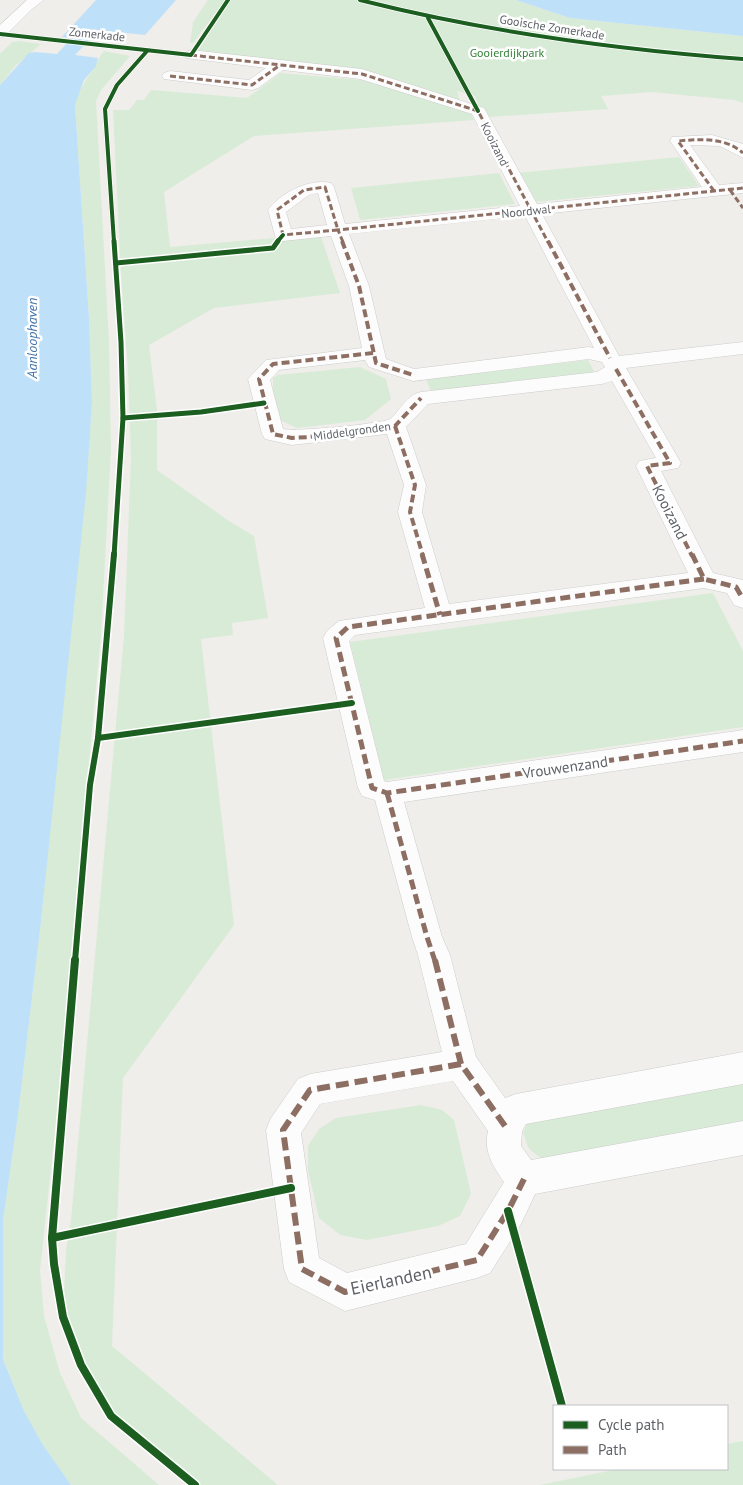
<svg xmlns="http://www.w3.org/2000/svg" width="743" height="1485" viewBox="0 0 743 1485" font-family="'PT Sans',sans-serif">
<style>
.green{fill:#d8ebd6}
.water{fill:#bfe0f9}
.lines{fill:none;stroke-linecap:round;stroke-linejoin:round}
.minor-casing{stroke:#cbcccc;stroke-width:1}
.minor{fill:#fdfcfc;fill-rule:evenodd}
.quiet-far3{stroke:#8d6e63;stroke-width:3;stroke-dasharray:6 3;stroke-linecap:butt}
.quiet-far2{stroke:#8d6e63;stroke-width:4;stroke-dasharray:8 4;stroke-linecap:butt}
.quiet-far1{stroke:#8d6e63;stroke-width:5;stroke-dasharray:10 5;stroke-linecap:butt}
.quiet{stroke:#8d6e63;stroke-width:6;stroke-dasharray:13 6;stroke-linecap:butt}
.cycleway-far3-casing{stroke:#fff;stroke-width:5.5}
.cycleway-far2-casing{stroke:#fff;stroke-width:8}
.cycleway-far1-casing{stroke:#fff;stroke-width:9}
.cycleway-casing{stroke:#fff;stroke-width:11}
.cycleway-far3{stroke:#1b5e20;stroke-width:4}
.cycleway-far2{stroke:#1b5e20;stroke-width:5}
.cycleway-far1{stroke:#1b5e20;stroke-width:6}
.cycleway{stroke:#1b5e20;stroke-width:8}
.labels{text-anchor:middle;dominant-baseline:central;stroke-width:5;stroke-linejoin:round;paint-order:stroke}
.far-street-label{font-size:12px;fill:#5f6368;stroke:#fff}
.far-park-label{font-size:12px;fill:#348238;stroke:#fff}
.far-water-label{font-size:14px;font-style:italic;fill:#4174aa;stroke:#fff}
.street-label{font-size:15px;fill:#5f6368;stroke:#fff}
.near-street-label{font-size:18px;fill:#5f6368;stroke:#fff}
</style>
<rect width="100%" height="100%" fill="#efeeea"/>
<g class="green">
<polygon points="208,0 225,0 193,43 190,43 193,22"/>
<polygon points="231,0 516,0 570,18 743,36 743,103 735,100 651,92 601,96 608,109 489,117 479,107 475,96 457,91 460,101 374,73 196,54"/>
<polygon points="19,41 41,44 15,66 0,85 0,54 12,42"/>
<path d="M104,51L130,56L101,90L96,101L109,343L111,450L101,633L55,1131L40,1270L44,1316L60,1373L81,1418L159,1485H71L43,1445L24,1411L3,1358V1221L18,1115L40,930L92,402L89,318L75,105C79,90 85,81 94,68C98,62 99,57 104,51Z"/>
<polygon points="281,73 372,81 470,112 474,120 254,136 164,192 170,247 320,234 340,293 214,308 149,345 157,410 157,470 229,521 254,536 268,618 232,623 233,635 201,639 234,925 123,1078 112,1346 278,1485 199,1485 151,1448 99,1399 75,1353 64,1295 66,1250 71,1220 124,636 131,458 128,370 121,274 113,110 129,110 137,100 144,100 151,90 247,98"/>
<polygon points="679,157 699,186 534,202 518,173"/>
<polygon points="499,173 515,204 360,220 351,188"/>
<polygon points="588,360 596,375 431,392 426,379"/>
<polygon points="360,367 386,379 391,399 365,420 297,428 280,420 273,392 273,378 278,375"/>
<polygon points="713,593 743,651 743,727 384,780 350,642"/>
<polygon points="743,1076 743,1125 542,1159 529,1149 523,1133 529,1120"/>
<polygon points="421,1105 442,1110 454,1120 471,1194 460,1216 438,1226 367,1240 340,1235 319,1218 308,1170 308,1146 319,1129 336,1118"/>
<polygon points="743,1441 743,1485 540,1485 618,1469 727,1469 727,1444"/>
</g>
<g class="water">
<polygon points="96,0 176,0 145,35 107,31 99,41 89,40 75,55 98,58 96,66 84,80 75,105 89,318 92,402 86,493 40,930 18,1115 3,1221 3,1359 24,1411 43,1445 71,1485 0,1485 0,85 29,53 35,52 57,54 72,38 62,37"/>
<polygon points="516,0 743,0 743,36 570,18"/>
</g>
<g class="lines">
<defs>
<g id="minor">
<polygon points="27,0 44,0 32,9 5,36 0,38 0,25"/>
<path d="M191,50L362,69L484,108L537,204L702,187L670,141L672,137L712,135L743,144V158L720,146L690,145L719,185L743,183V193L542,214L619,356L743,342V354L626,368L681,463L678,468L661,471L713,573L743,580V608L734,605L727,593L704,588L355,635L349,641L384,781L387,782L743,730V752L404,802L442,937L450,955L476,1057L505,1098L516,1094L743,1052V1084L526,1124L522,1131L521,1146L531,1160L743,1121V1155L535,1194L521,1224L490,1273L477,1278L345,1311L289,1282L284,1269L266,1130L271,1118L298,1079L310,1074L442,1052L418,955L412,937L375,800L362,796L358,788L323,638L327,631L339,621L425,608L398,512L404,485L387,434L292,445L265,439L262,434L248,379L266,360L362,348L349,286L331,236L283,241L276,239L268,210C280,193 310,178 331,183L334,187L345,224L520,206L472,114L360,79L283,70L258,88L252,90L164,79L162,76L164,73L170,71L249,80L266,68L186,58L183,55L186,52ZM318,193L327,225L291,229L286,212L309,195ZM525,216L594,348L589,347L414,369L386,359L369,286L349,234ZM589,359L602,362L605,367L597,372L421,392C406,395 401,410 390,419C382,424 294,432 283,429L270,380L279,370L365,360L369,367L413,381ZM612,381L656,458L639,461L636,466L688,573L449,604L422,512L426,485L406,427L428,404L602,384ZM453,1081L488,1131C483,1150 493,1167 504,1182L466,1244L347,1273L319,1258L301,1133L320,1104Z"/>
</g>
</defs>
<use href="#minor" class="minor-casing"/>
<use href="#minor" class="minor"/>
<g class="quiet-far3">
<polyline points="191,55 362,74 478,111 548,242"/>
<polyline points="170,76 252,85 280,65"/>
<polygon points="325,187 338,230 283,235 277,210 304,190"/>
<polyline points="730,190 743,208"/>
<path d="M714,191L678,141C700,139 725,137 743,153"/>
<polyline points="343,242 338,230 743,188"/>
</g>
<g class="quiet-far2">
<polyline points="342,241 359,286 376,363 413,375"/>
<polyline points="548,241 610,358"/>
<polyline points="373,353 273,364 259,379 273,434 292,438 309,437 395,426 421,398"/>
<polyline points="616,369 670,463 647,466 692,556"/>
<polyline points="395,426 415,485 410,512 423,556"/>
</g>
<g class="quiet-far1">
<polyline points="422,554 440,615"/>
<polyline points="692,554 704,579 736,587 743,599"/>
<polyline points="704,579 348,627 336,638 372,788 387,793 743,741"/>
<polyline points="387,793 427,937 435,961"/>
</g>
<g class="quiet">
<polyline points="435,960 461,1064"/>
<polyline points="505,1126 461,1064 310,1090 283,1130 302,1269 345,1292 477,1260 508,1211 524,1179"/>
</g>
<defs>
<g id="cycleway-far3">
<path d="M360,0C486,32 613,49 743,59"/>
<polyline points="428,18 478,111"/>
<polyline points="0,34 191,55 228,0"/>
<polyline points="114,242 105,109 117,85 147,51"/>
<polyline points="277,242 283,235"/>
</g>
<g id="cycleway-far2">
<polyline points="114,241 121,342 123,418 114,556"/>
<polyline points="116,263 273,248 278,241"/>
<polyline points="123,418 201,412 264,403"/>
</g>
<g id="cycleway-far1">
<polyline points="98,738 352,703"/>
<polyline points="75,961 90,785 98,738 114,554"/>
</g>
<g id="cycleway">
<polyline points="75,960 52,1238 54,1264 63,1317 81,1365 111,1416 195,1485"/>
<polyline points="508,1211 562,1406"/>
<polyline points="52,1238 291,1188"/>
</g>
</defs>
<use href="#cycleway-far3" class="cycleway-far3-casing"/>
<use href="#cycleway-far2" class="cycleway-far2-casing"/>
<use href="#cycleway-far1" class="cycleway-far1-casing"/>
<use href="#cycleway" class="cycleway-casing"/>
<use href="#cycleway-far3" class="cycleway-far3"/>
<use href="#cycleway-far2" class="cycleway-far2"/>
<use href="#cycleway-far1" class="cycleway-far1"/>
<use href="#cycleway" class="cycleway"/>
</g>
<g class="labels">
<g class="far-street-label">
<text transform="translate(552 27) rotate(9)">Gooische Zomerkade</text>
<text transform="translate(97 34) rotate(6)">Zomerkade</text>
<text transform="translate(495 144) rotate(63)">Kooizand</text>
<text transform="translate(526 211) rotate(-6)">Noordwal</text>
<text transform="translate(352 431) rotate(-8)">Middelgronden</text>
</g>
<g class="far-park-label">
<text x="507" y="52">Gooierdijkpark</text>
</g>
<g class="far-water-label">
<text transform="translate(32 338) rotate(-90)">Aanloophaven</text>
</g>
<g class="street-label">
<text transform="translate(670 512) rotate(63)">Kooizand</text>
<text transform="translate(565 767) rotate(-8)">Vrouwenzand</text>
</g>
<g class="near-street-label">
<text transform="translate(391 1280) rotate(-12)">Eierlanden</text>
</g>
</g>
<rect x="553" y="1405" width="175" height="65" fill="#ffffff" stroke="#bfc1c3"/>
<rect x="563" y="1421" width="25" height="8" fill="#1b5e20" stroke="#bfc1c3"/>
<text x="598" y="1430" font-size="15" fill="#5f6368">Cycle path</text>
<rect x="563" y="1446" width="25" height="8" fill="#8d6e63" stroke="#bfc1c3"/>
<text x="598" y="1455" font-size="15" fill="#5f6368">Path</text>
</svg>
